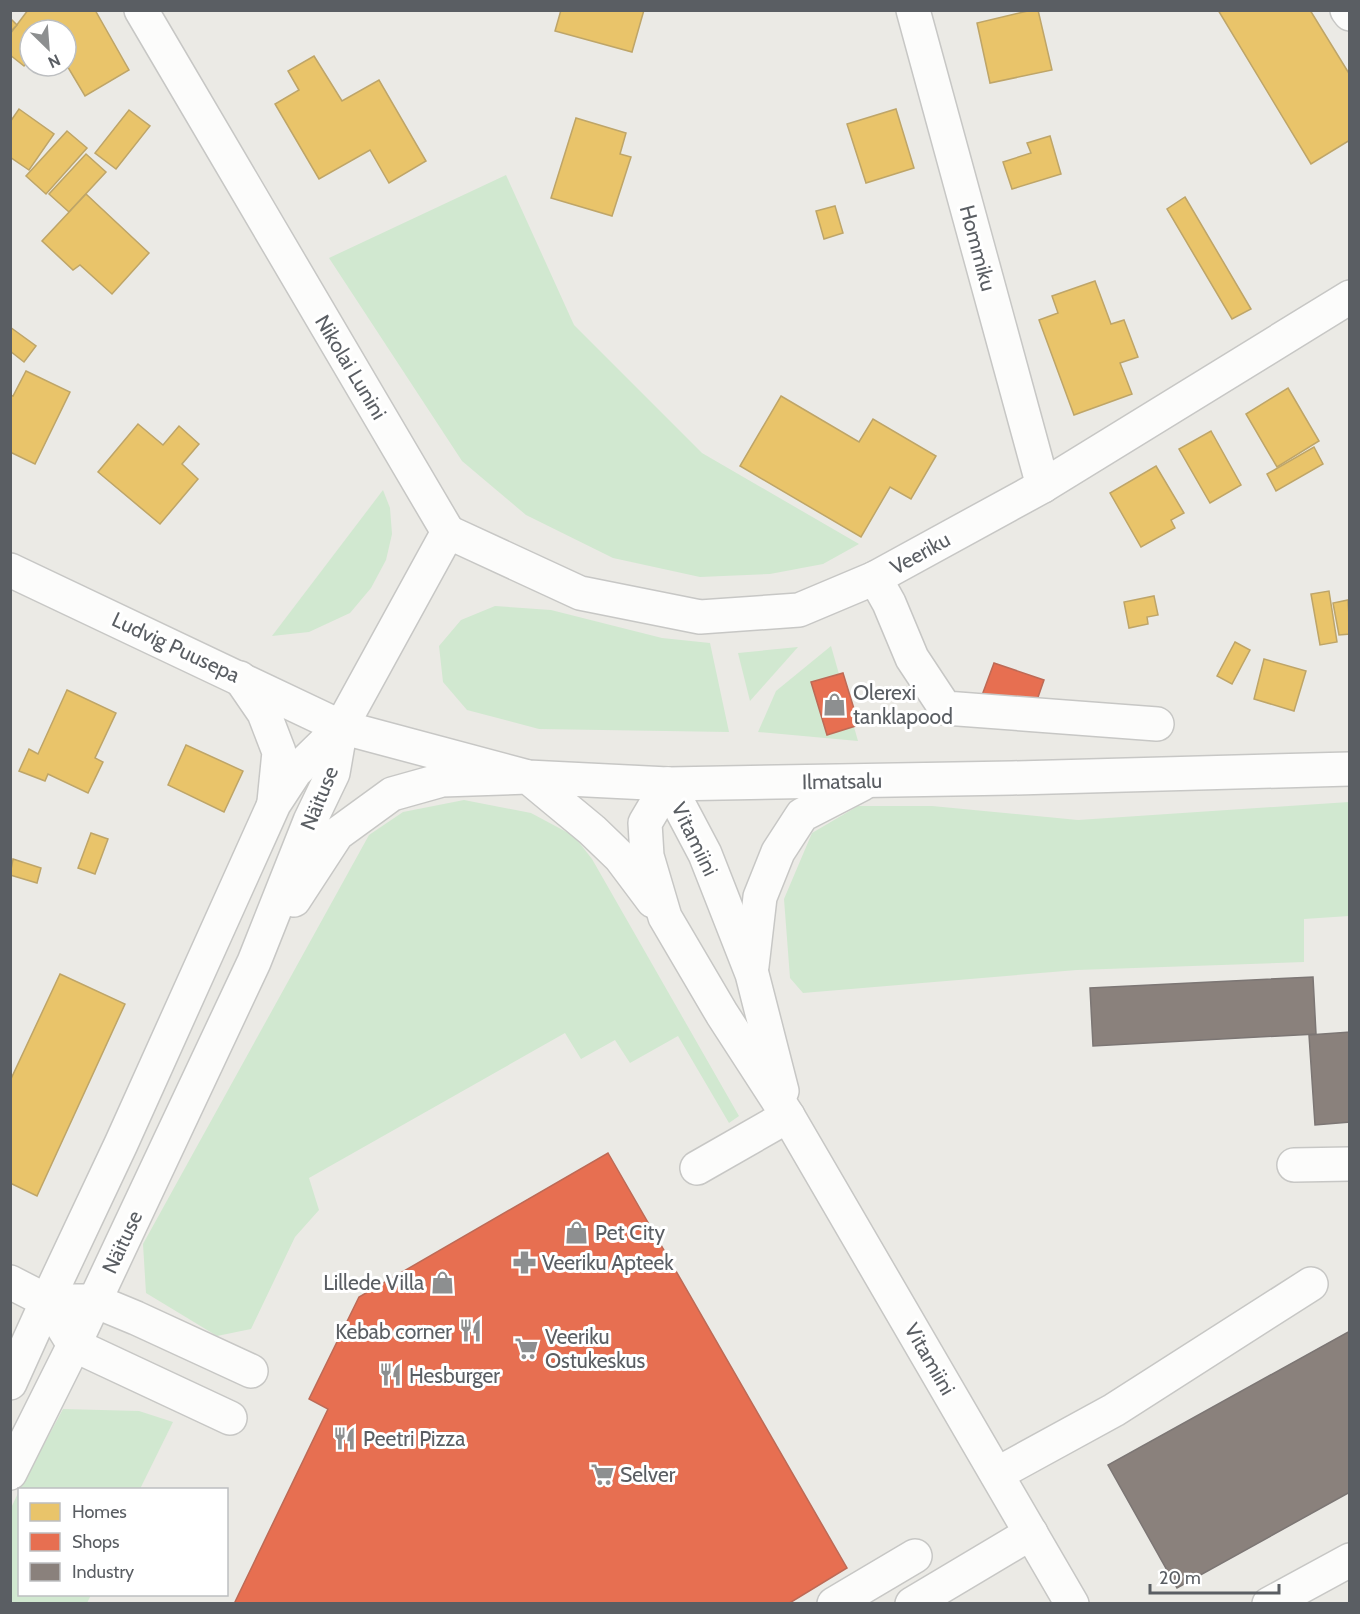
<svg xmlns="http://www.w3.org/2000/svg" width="1360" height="1614" viewBox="0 0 1360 1614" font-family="Cabin,sans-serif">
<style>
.green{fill:#d1e8d0}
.homes{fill:#e9c46a;stroke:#bea568;stroke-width:1.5}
.shops{fill:#e76f51;stroke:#bd6a56;stroke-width:1.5}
.industry{fill:#8a817c;stroke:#7c7674;stroke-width:1.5}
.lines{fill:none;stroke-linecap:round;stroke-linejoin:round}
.minor-casing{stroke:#c7c7c5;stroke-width:36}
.minor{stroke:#fcfcfb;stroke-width:33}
.labels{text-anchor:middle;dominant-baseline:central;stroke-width:6;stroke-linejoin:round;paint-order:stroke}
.street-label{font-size:21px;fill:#5a5e63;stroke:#fff}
.poi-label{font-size:21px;fill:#5a5e63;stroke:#fff;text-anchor:start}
</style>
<rect width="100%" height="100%" fill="#ebeae5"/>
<g class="green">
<polygon points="506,175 574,325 702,453 859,544 823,564 770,574 700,577 613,558 526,515 462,461 329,258"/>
<polygon points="383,490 390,508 392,534 386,560 371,588 350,613 309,632 272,636"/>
<polygon points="495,606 551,610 662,638 710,643 729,732 539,729 467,710 443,682 439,646 461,620"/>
<polygon points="831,646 858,741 758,732 776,691"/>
<polygon points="798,647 750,701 738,653"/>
<polygon points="464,800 531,813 574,836 592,859 739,1116 729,1123 678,1036 630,1063 615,1040 581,1059 565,1033 309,1178 319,1210 295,1237 251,1329 217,1336 146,1293 143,1244 369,835 403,812"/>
<polygon points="1349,802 1349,916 1304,919 1304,962 1077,970 803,993 790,978 784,899 812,833 858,806 932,806 1078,820"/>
<polygon points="63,1409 139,1411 173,1422 140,1489 20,1489"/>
<polygon points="19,1491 20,1594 91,1595 87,1603 11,1603 11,1508"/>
</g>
<g class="homes">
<polygon points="28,10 95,10 129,70 85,96 66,64 66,30 30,30 30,58 24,66 10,55 10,34"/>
<polygon points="561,10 644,10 632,52 555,31"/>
<polygon points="1032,10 1038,10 1052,70 990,83 977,23"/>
<polygon points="1218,10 1310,10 1350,75 1350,140 1311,164"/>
<polygon points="10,18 17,25 10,32"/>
<polygon points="314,56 342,101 379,80 426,161 389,183 370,150 319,179 275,104 299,90 288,71"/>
<polygon points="19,109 54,134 29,170 10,157 10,122"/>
<polygon points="896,109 914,168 866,183 847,124"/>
<polygon points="129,110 150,126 116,169 95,153"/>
<polygon points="576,118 626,133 620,154 631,157 612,216 551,198"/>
<polygon points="67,131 87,148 46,194 26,176"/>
<polygon points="1050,136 1061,174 1012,189 1003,162 1031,153 1027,143"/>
<polygon points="86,154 106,172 69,212 49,194"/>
<polygon points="86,194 149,253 112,294 80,265 73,270 42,241"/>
<polygon points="1185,197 1251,309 1232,319 1167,209"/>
<polygon points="835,206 843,233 824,239 816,211"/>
<polygon points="1095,281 1111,324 1124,320 1138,357 1120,363 1132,394 1074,415 1039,320 1058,313 1052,296"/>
<polygon points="10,327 36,346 24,362 10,351"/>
<polygon points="26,371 70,392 35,464 10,452 10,395 13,396"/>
<polygon points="1288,388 1319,441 1277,467 1246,414"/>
<polygon points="781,396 859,442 873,419 936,456 911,499 890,487 861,537 740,466"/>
<polygon points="138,424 163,445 179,426 199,444 182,464 198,479 160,524 98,472"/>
<polygon points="1211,431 1241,485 1210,503 1179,449"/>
<polygon points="1314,447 1323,464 1276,491 1267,474"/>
<polygon points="1156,466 1184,513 1171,520 1175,528 1141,547 1110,493"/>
<polygon points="1329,591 1337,642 1320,645 1311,594"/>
<polygon points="1154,596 1158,615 1147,617 1148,624 1129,628 1124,602"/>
<polygon points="1348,600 1350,634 1339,635 1333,603"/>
<polygon points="1235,642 1250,650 1232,684 1217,676"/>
<polygon points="1264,659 1306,671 1294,711 1254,699"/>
<polygon points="67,690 116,713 95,758 103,762 88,793 48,774 45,781 19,771 29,749 38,754"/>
<polygon points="186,745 243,771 224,812 168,785"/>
<polygon points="91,833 108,839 95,874 78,868"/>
<polygon points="13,859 41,868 37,883 10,875"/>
<polygon points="60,974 125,1004 37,1196 10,1183 10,1081"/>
</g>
<g class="shops">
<polygon points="994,663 1044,680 1029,723 978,706"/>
<polygon points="843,673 859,725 827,735 811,682"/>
<polygon points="608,1153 847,1568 788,1604 234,1604 328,1409 309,1399 359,1297"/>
</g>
<g class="industry">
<polygon points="1313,977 1316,1034 1093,1046 1090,988"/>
<polygon points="1350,1032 1350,1122 1315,1125 1309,1035"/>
<polygon points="1350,1331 1350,1492 1177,1588 1108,1465"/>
</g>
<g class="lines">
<defs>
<g id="minor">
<polyline points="913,10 1043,486"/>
<polyline points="1347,10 1350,14"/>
<polyline points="448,532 580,593 700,617 799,610 875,578 1043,486 1350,297"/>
<polyline points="10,570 341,727 528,777 668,784 1012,778 1350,769"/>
<polyline points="875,578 889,603 912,658 945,708 1157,724"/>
<polyline points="240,678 264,713 279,752 274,802"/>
<polyline points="668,784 645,823 647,856 665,917 722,1014 788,1116 1072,1604"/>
<polyline points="668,784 705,854 752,974 782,1091"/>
<polyline points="294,900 337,834 392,794 442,780 528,777 592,830 620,857 653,901"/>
<polyline points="752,966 760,897 778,852 802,815 862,784"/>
<polyline points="1294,1165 1350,1164"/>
<polyline points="697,1168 788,1116"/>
<polyline points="10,1282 47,1301 74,1345 230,1418"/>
<polyline points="72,1301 95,1301 136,1318 251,1371"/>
<polyline points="10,1383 47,1301 121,1144 274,804 295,772 341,727 448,532 141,10"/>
<polyline points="10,1473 74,1345 254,962 310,821 333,773 341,727"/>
<polyline points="997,1474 1114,1410 1311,1284"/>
<polyline points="834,1604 915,1556"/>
<polyline points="912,1604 1031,1533"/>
<polyline points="1269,1604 1350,1560"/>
</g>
</defs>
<use href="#minor" class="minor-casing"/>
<use href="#minor" class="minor"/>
</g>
<defs>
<symbol id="shop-bare" viewBox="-9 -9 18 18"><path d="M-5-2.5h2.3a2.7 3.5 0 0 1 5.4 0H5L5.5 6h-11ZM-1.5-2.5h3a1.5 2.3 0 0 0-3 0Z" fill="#8d8f90" stroke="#fff" stroke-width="2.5" paint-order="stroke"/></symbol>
<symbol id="pharmacy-bare" viewBox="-9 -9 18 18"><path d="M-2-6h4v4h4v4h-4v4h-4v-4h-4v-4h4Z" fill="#8d8f90" stroke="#fff" stroke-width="2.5" paint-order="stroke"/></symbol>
<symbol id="restaurant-bare" viewBox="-9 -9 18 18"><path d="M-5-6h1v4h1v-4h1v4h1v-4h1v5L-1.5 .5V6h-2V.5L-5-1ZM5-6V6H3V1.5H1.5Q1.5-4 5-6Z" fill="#8d8f90" stroke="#fff" stroke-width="2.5" paint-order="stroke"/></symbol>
<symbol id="supermarket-bare" viewBox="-9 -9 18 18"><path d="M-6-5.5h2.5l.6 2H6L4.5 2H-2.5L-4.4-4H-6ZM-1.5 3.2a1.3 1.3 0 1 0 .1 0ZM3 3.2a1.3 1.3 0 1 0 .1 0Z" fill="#8d8f90" stroke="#fff" stroke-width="2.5" paint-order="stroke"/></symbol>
</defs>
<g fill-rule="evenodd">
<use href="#shop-bare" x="818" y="688" width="33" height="33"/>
<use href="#shop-bare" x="560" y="1216" width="33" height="33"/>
<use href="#pharmacy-bare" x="508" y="1246" width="33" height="33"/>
<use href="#shop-bare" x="426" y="1266" width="33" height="33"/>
<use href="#restaurant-bare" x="454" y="1314" width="33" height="33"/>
<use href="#supermarket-bare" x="510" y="1332" width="33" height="33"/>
<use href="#restaurant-bare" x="374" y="1358" width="33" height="33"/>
<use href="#restaurant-bare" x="328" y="1422" width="33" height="33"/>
<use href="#supermarket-bare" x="586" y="1458" width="33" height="33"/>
</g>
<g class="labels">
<g class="street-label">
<text transform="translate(978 248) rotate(75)">Hommiku</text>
<text transform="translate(351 367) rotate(59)">Nikolai Lunini</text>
<text transform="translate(920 553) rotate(-29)">Veeriku</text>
<text transform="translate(176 647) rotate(25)">Ludvig Puusepa</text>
<text transform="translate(842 781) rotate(-1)">Ilmatsalu</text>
<text transform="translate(319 798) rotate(-68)">Näituse</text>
<text transform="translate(695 839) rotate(64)">Vitamiini</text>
<text transform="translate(122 1242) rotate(-65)">Näituse</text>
<text transform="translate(930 1359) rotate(60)">Vitamiini</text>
</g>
<g class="poi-label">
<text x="853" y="692">Olerexi<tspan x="853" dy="24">tanklapood</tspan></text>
<text x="595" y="1232">Pet City</text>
<text x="542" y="1262">Veeriku Apteek</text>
<text x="424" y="1282" text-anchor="end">Lillede Villa</text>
<text x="452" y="1331" text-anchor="end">Kebab corner</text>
<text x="545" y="1336">Veeriku<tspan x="545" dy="24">Ostukeskus</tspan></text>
<text x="409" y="1375">Hesburger</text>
<text x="363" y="1438">Peetri Pizza</text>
<text x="620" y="1474">Selver</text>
</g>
</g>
<rect width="1360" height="1614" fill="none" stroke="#5a5e63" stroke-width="24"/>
<rect x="18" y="1488" width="210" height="108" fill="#ffffff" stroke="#bdbfc1" stroke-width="1.5"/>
<rect x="30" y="1503" width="30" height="18" fill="#e9c46a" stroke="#bdbfc1" stroke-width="1.5"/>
<text x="72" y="1518" font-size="18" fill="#5a5e63">Homes</text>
<rect x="30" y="1533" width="30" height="18" fill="#e76f51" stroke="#bdbfc1" stroke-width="1.5"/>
<text x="72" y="1548" font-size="18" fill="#5a5e63">Shops</text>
<rect x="30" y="1563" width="30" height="18" fill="#8a817c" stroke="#bdbfc1" stroke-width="1.5"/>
<text x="72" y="1578" font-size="18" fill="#5a5e63">Industry</text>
<g transform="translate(48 48) rotate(155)"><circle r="28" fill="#ffffff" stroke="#bdbfc1" stroke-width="1.5"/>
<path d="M0-4.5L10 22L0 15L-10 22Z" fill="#8d8f90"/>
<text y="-9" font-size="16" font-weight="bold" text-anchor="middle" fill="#5a5e63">N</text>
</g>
<path d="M1150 1584v9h129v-9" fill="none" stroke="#5a5e63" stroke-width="3"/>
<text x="1159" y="1584" font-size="18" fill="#5a5e63" stroke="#ffffff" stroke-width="4.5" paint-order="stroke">20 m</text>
</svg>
